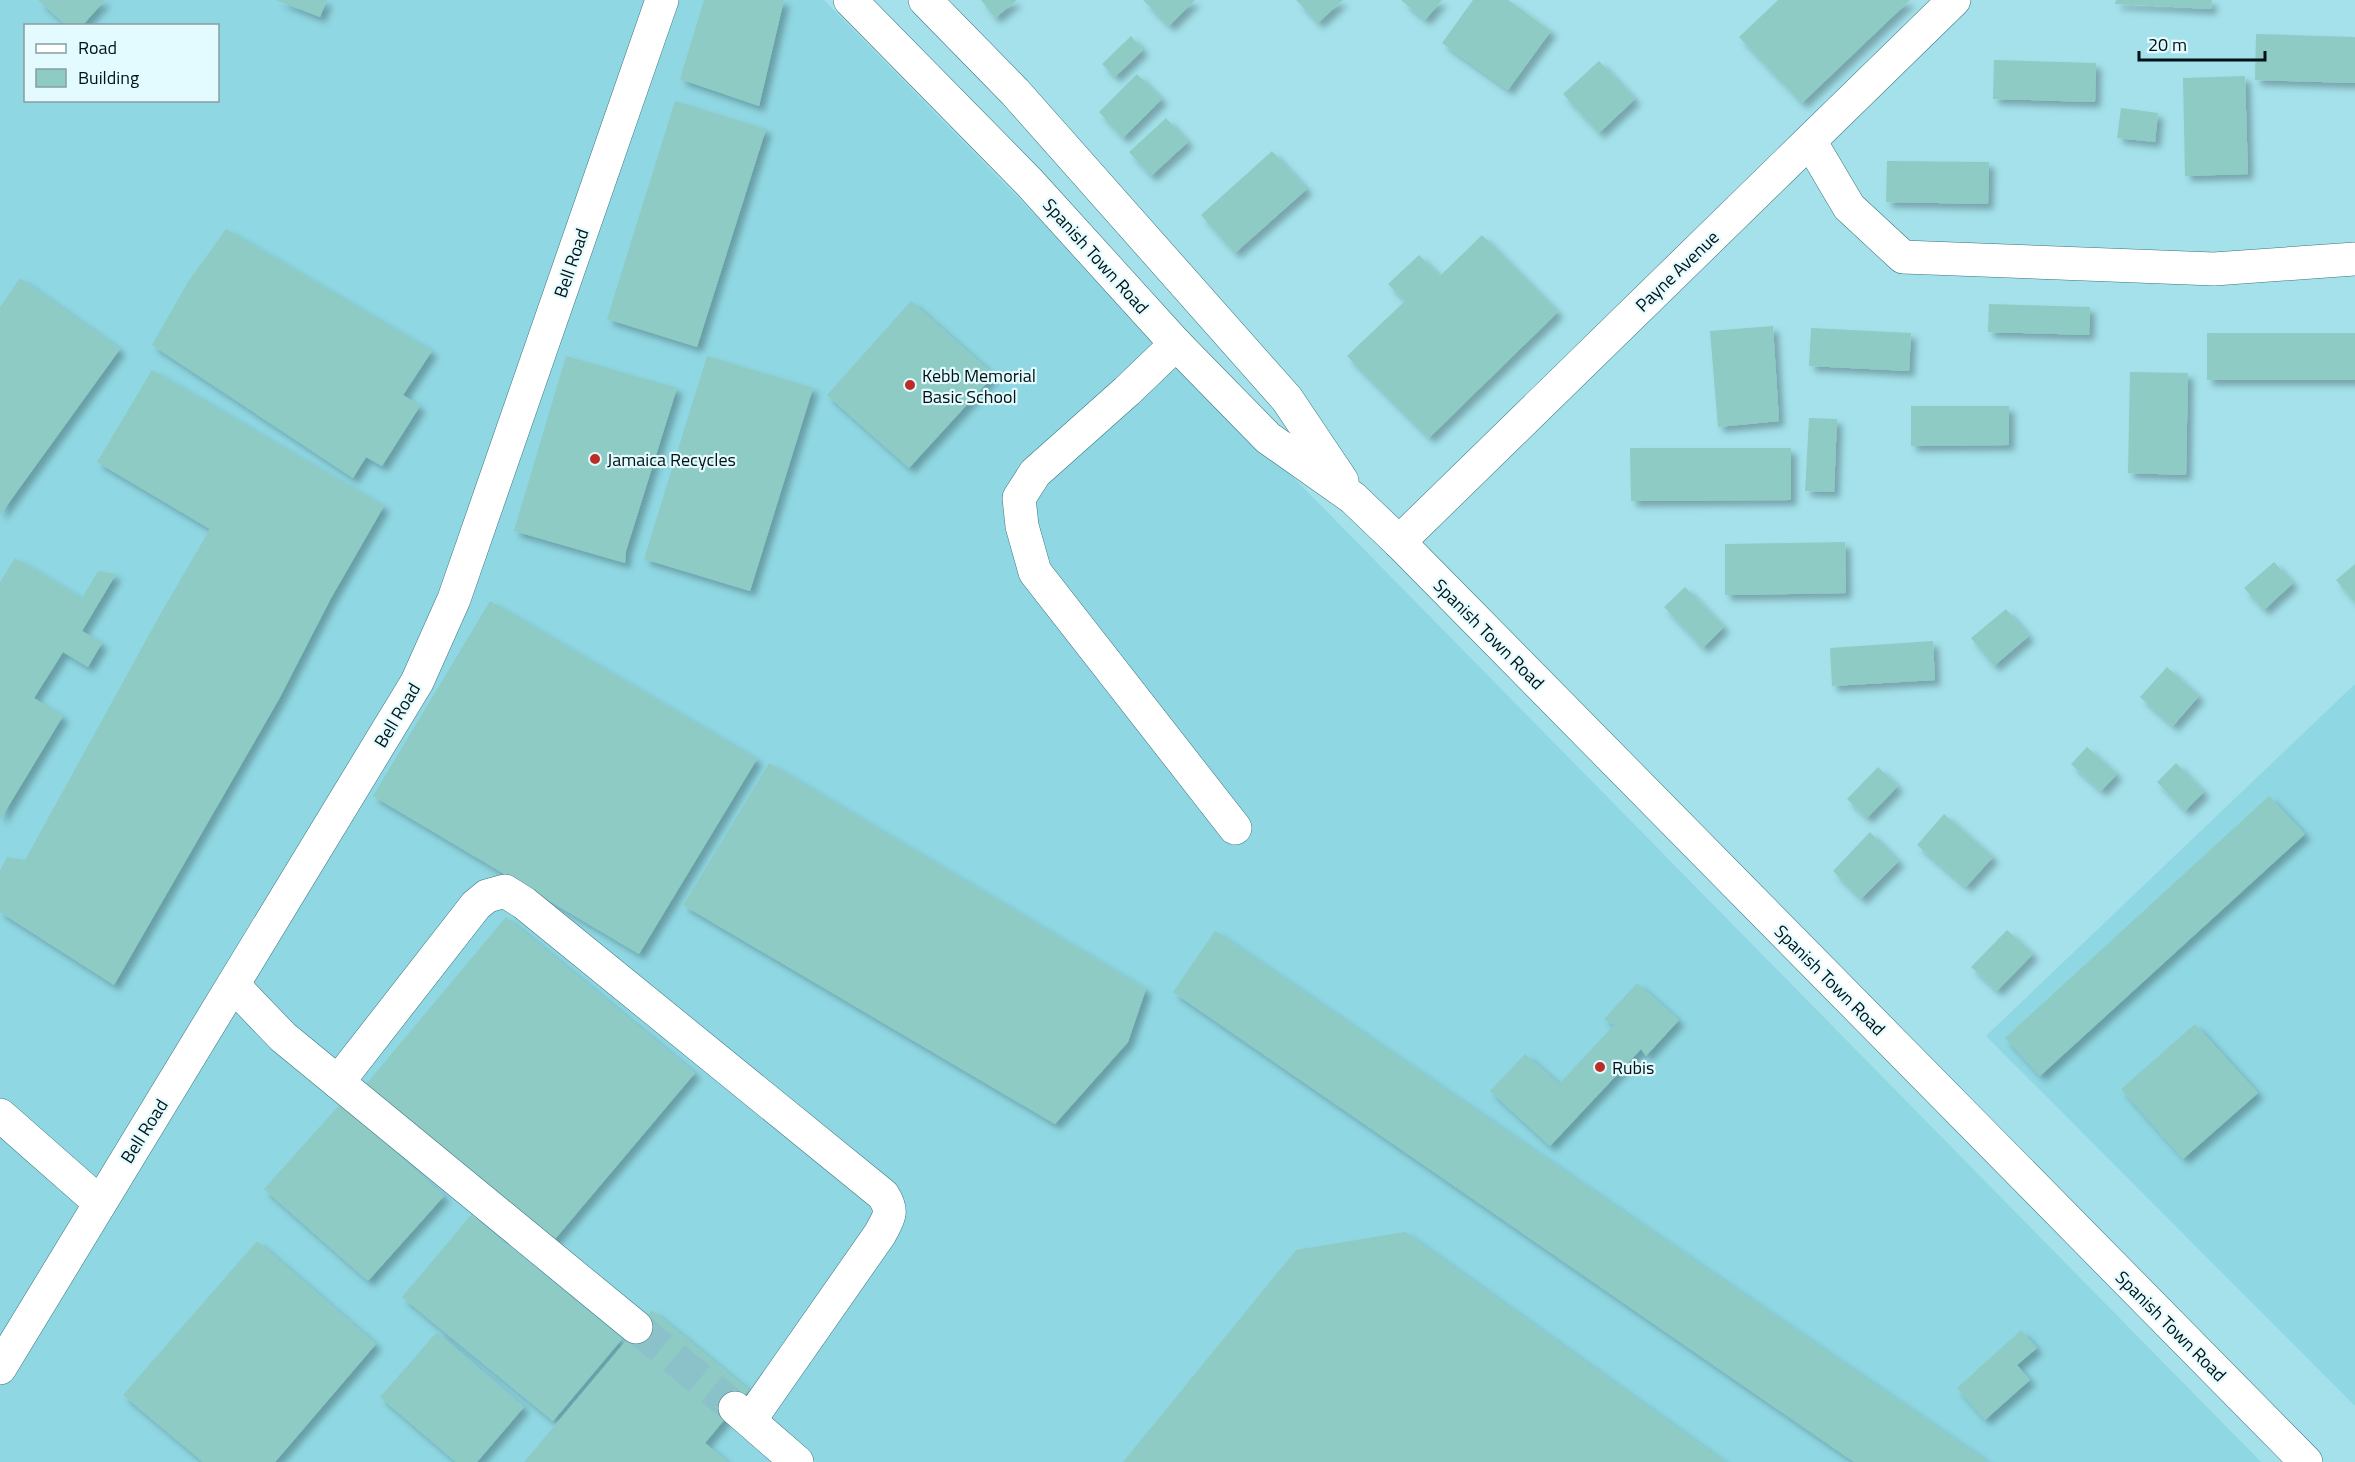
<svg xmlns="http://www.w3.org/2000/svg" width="2355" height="1462" viewBox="0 0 2355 1462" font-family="'Titillium Web',sans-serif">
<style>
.built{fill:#8fd7e2;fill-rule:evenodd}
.building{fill:#8ecbc5;filter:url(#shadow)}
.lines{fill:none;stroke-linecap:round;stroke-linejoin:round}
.minor-tunnel{stroke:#8bc2ca;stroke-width:33;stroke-dasharray:33 16;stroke-linecap:butt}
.minor-casing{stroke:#39757d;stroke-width:34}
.major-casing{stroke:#39757d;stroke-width:34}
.minor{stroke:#fff;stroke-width:33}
.major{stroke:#fff;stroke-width:33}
.poi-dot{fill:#bc2d28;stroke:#e3fbfe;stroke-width:2}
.labels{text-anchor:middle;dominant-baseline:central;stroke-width:4.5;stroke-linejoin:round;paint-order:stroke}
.street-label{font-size:18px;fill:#001215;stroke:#e3fbfe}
.poi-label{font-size:18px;fill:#001215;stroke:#e3fbfe;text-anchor:start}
</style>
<defs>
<filter id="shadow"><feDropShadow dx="5.5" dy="5.5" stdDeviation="3" flood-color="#0004"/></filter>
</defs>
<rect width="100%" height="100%" fill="#a4e1ea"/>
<g class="built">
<path d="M0,0H824L2261,1462H0ZM26,26H218V100H26Z"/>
<polygon points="2355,684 2355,1406 1986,1036"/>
</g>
<g class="building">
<polygon points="38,0 105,0 82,26 67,26"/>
<polygon points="276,0 327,0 320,17"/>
<polygon points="704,0 784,0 759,106 680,79"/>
<polygon points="981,0 1017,0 995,18"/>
<polygon points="1143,0 1195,0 1169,26"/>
<polygon points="1296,0 1343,0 1318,23"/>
<polygon points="1401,0 1442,0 1425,20"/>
<polygon points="1473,0 1508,0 1551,31 1508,90 1442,43"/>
<polygon points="1778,0 1910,0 1802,103 1739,37"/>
<polygon points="2116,0 2212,0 2211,9 2115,4"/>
<polygon points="2256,34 2355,37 2355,83 2255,80"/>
<polygon points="1131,36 1143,50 1115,77 1102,64"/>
<polygon points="1994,60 2096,63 2095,102 1993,99"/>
<polygon points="1599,61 1635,99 1599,133 1563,94"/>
<polygon points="1137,74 1162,99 1123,138 1099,112"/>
<polygon points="2245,76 2248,174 2185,176 2183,78"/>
<polygon points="675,101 766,129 697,347 607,319"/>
<polygon points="2121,108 2158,113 2155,142 2117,138"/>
<polygon points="1166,118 1188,142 1151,176 1129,152"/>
<polygon points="1272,151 1307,189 1235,253 1201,215"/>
<polygon points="1887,161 1989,162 1988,204 1886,202"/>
<polygon points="226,229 432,351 403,395 420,406 382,466 366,457 353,478 152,345 188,282"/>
<polygon points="1482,235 1558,312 1429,438 1347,356 1405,301 1388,284 1419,255 1440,276"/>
<polygon points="20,278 120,349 0,515 0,307"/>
<polygon points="911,301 994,375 909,468 827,395"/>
<polygon points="1989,304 2090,307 2089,335 1988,332"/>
<polygon points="1773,326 1779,421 1718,427 1710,331"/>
<polygon points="1811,328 1911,333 1909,371 1809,366"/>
<rect x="2207" y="333" width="148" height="47"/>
<polygon points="566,356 677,388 626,551 625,563 514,531"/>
<polygon points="707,356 813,388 750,591 644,559"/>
<polygon points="152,370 384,506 331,598 279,699 114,985 0,912 0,871 7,857 25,860 161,613 210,529 97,462"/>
<polygon points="2130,372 2188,373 2186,475 2128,473"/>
<polygon points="1911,406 2009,406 2009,445 1911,446"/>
<polygon points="1809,418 1837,419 1834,492 1805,491"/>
<polygon points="1630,448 1791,448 1791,500 1631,501"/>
<polygon points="1845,542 1846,593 1725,595 1725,544"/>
<polygon points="15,558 82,598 98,571 116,574 82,631 102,643 88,667 63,652 34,698 63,716 0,820 0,582"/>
<polygon points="2274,562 2293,583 2264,610 2244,588"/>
<polygon points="2355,564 2355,602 2336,580"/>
<polygon points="1685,587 1724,627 1703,648 1664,607"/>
<polygon points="490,601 757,759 639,954 373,796"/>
<polygon points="2006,609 2029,636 1994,666 1971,638"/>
<polygon points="1933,641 1935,680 1832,686 1830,648"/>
<polygon points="2167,667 2199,696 2173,726 2140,697"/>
<polygon points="2087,747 2117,774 2101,791 2071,764"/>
<polygon points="769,763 1146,989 1128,1042 1055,1124 683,905"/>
<polygon points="2176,763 2204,792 2185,811 2157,782"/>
<polygon points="1878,767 1898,786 1867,818 1847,799"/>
<polygon points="2269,796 2305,834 2040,1076 2005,1038"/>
<polygon points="1944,814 1993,857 1966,887 1917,845"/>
<polygon points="1870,832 1899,861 1861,899 1833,871"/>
<polygon points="506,917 695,1073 550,1245 362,1089"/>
<polygon points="2007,930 2033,954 1997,991 1971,967"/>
<polygon points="1215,931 1988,1462 1854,1462 1173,992"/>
<polygon points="1637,983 1679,1020 1646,1056 1641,1049 1550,1146 1490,1091 1525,1054 1559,1084 1614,1025 1604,1019"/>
<polygon points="2195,1024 2258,1093 2183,1159 2121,1089"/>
<polygon points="341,1103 444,1196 368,1281 264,1189"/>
<polygon points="471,1215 622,1339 553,1421 402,1297"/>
<polygon points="1405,1232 1725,1462 1123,1462 1296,1250"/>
<polygon points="257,1241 376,1344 275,1462 203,1462 123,1395"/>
<polygon points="652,1310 749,1390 705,1443 728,1462 524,1462"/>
<polygon points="2021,1330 2037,1348 2017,1365 2030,1380 1985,1420 1957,1388"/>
<polygon points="437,1332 524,1407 477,1462 456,1462 380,1397"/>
</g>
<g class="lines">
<polyline class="minor-tunnel" points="636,1327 735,1408"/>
<defs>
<g id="minor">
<polyline points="1810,141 1849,207 1903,257 2214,269 2355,259"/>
<polyline points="1176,344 1127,391 1035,473 1019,498 1022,526 1035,572 1235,828"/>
<polyline points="1399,542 1954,0"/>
<polyline points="234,986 283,1037 636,1327"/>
<path d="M338,1082L476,905L487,896L505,891L524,903L883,1195C894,1212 889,1217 880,1234L750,1420"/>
<polyline points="0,1115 100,1203"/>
<polyline points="0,1368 417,682 454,599 662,0"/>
<polyline points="735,1408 797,1462"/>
</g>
<g id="major">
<polyline points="850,0 1029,182 1176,344 1268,438 1353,498 1399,542 2306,1462"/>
<polyline points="925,0 1015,92 1287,399 1342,481"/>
</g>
</defs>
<use href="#minor" class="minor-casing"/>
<use href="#major" class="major-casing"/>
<use href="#minor" class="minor"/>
<use href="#major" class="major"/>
</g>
<g class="poi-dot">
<circle cx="910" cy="385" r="6"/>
<circle cx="595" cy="459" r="6"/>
<circle cx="1600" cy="1067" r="6"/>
</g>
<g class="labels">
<g class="street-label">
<text transform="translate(1096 256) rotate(48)">Spanish Town Road</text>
<text transform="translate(571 263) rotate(-71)">Bell Road</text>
<text transform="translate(1677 271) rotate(-44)">Payne Avenue</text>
<text transform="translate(1489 634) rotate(45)">Spanish Town Road</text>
<text transform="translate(397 715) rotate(-59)">Bell Road</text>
<text transform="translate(1830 980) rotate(45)">Spanish Town Road</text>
<text transform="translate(144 1131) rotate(-58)">Bell Road</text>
<text transform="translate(2171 1326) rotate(45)">Spanish Town Road</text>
</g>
<g class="poi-label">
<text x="922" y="375">Kebb Memorial<tspan x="922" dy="21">Basic School</tspan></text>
<text x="607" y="459">Jamaica Recycles</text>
<text x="1612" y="1067">Rubis</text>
</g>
</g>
<rect x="24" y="24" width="195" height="78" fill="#e3fbfe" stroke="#889ea1" stroke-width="1.5"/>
<rect x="36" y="44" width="30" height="9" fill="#ffffff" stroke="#889ea1" stroke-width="1.5"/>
<text x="78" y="54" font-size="18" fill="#001215">Road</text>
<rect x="36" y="69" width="30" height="18" fill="#8ecbc5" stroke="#889ea1" stroke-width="1.5"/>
<text x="78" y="84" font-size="18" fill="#001215">Building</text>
<path d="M2139 51v9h126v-9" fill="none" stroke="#001215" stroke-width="3"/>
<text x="2148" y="51" font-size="18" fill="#001215" stroke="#e3fbfe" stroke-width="4.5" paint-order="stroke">20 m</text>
</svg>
